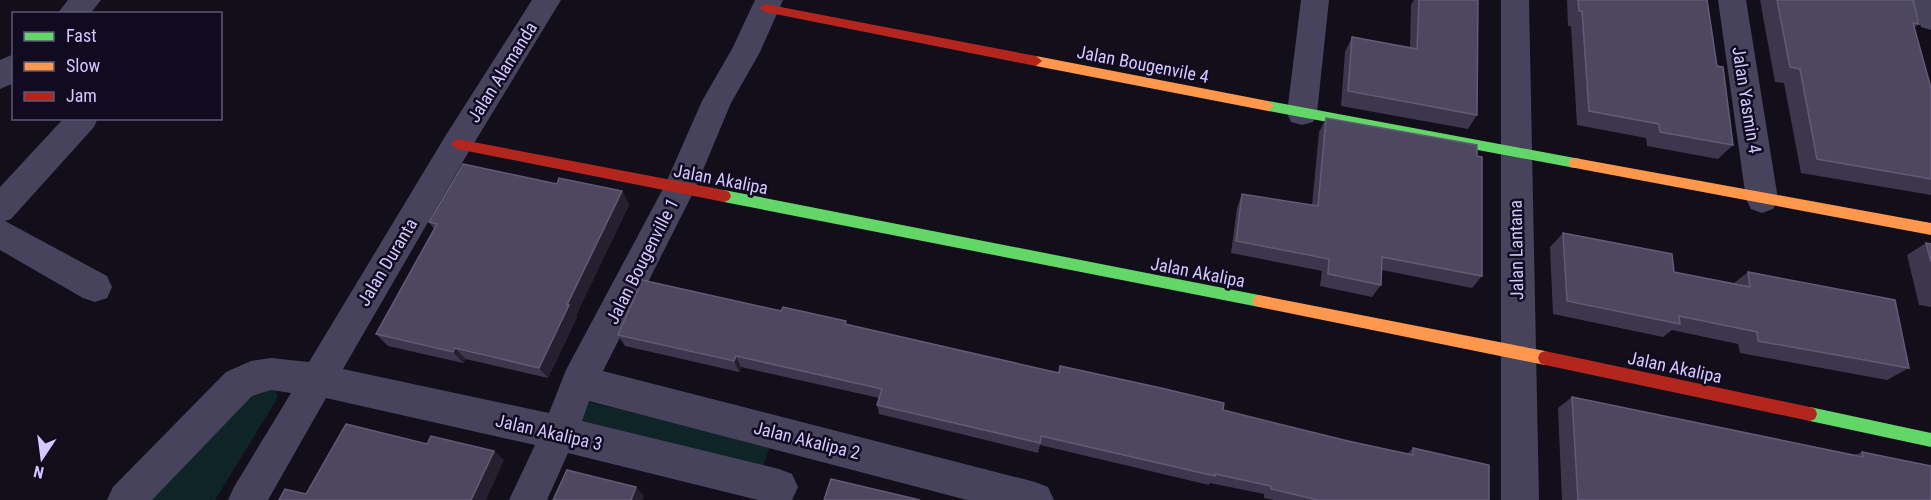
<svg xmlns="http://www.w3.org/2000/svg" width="1931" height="500" viewBox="0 0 1931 500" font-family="'Roboto Condensed',sans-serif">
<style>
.green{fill:#0f2427}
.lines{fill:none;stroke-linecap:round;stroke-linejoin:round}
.street{fill:#47435c;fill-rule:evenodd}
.fast{fill:#63d668;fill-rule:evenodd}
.slow{fill:#ff974d;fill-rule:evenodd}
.jam{fill:#b3261e;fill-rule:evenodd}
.wall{fill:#3c374c}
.shaded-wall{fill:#252030}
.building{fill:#4d475f;stroke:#625b78;stroke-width:1.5}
.labels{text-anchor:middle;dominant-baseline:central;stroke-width:5;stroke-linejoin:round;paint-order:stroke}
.street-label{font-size:18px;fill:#d4c9ff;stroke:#100b1f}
</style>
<rect width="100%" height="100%" fill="#120f1a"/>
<g class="green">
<polygon points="241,383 273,386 278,397 215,500 127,500"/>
<polygon points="577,399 770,446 763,467 568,419"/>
</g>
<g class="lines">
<g class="street">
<polygon points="68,0 101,0 90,14 57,14"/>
<polygon points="532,0 561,0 468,153 343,369 549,413 566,370 665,185 702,101 732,49 755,0 783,0 760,52 731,103 695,189 603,371 1035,482 1048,487 1054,500 967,500 589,401 582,421 779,469 792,474 798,487 792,500 758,500 568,453 547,500 509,500 535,445 326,398 268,500 228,500 234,487 291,393 271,390 252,396 152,500 107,500 113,487 226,372 251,361 271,358 309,362 446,135"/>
<polygon points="1301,0 1329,0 1317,113 1313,122 1302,125 1291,122 1287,113"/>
<polygon points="1501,0 1529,0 1539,500 1501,500"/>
<polygon points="1718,0 1746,0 1778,199 1773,209 1762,213 1751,209 1746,199"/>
<polygon points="1912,0 1931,0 1931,30 1921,27"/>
<polygon points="14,54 14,83 0,89 0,60"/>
<polygon points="64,118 98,118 94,127 11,219 5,221 107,276 112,287 107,298 95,302 83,298 0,250 0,187"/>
</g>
<g class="fast">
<polygon points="1268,101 1575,158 1580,159 1581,163 1580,167 1575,168 1268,111 1262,106"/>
<polygon points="724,190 1259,295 1264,297 1266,301 1264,305 1259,307 724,202 719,200 717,196 719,192"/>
<polygon points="1810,407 1931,433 1931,447 1810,421 1805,419 1803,414 1805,409"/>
</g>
<g class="slow">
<polygon points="1036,56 1268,101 1274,106 1268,111 1036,66 1030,61"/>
<polygon points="1575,158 1931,223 1931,235 1575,168 1570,167 1569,163 1570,159"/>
<polygon points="1259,295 1545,351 1550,353 1552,358 1550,363 1545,365 1259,307 1254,305 1252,301 1254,297"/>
</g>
<g class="jam">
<polygon points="765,4 1036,56 1042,61 1036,66 765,12 759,8"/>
<polygon points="457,139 724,190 729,192 731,196 729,200 724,202 457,149 451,144"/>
<polygon points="1545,351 1810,407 1815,409 1817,414 1815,419 1810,421 1545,365 1540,363 1538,358 1540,353"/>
</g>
</g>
<g class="wall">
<polygon points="1414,0 1478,0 1477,115 1468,129 1341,106 1345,52 1352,37 1410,47 1411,5"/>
<polygon points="1567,0 1707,0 1717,66 1733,145 1718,159 1647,146 1646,138 1577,125 1571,26 1568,26"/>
<polygon points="1760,0 1913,0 1919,24 1914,28 1931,88 1931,195 1801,173 1784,83 1775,82"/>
<polygon points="1326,118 1477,156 1482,276 1472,288 1382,270 1381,285 1372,297 1320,286 1322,271 1231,253 1237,208 1242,194 1312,205 1319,132"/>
<polygon points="557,184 622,191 629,205 576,315 577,317 548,378 466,359 463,363 388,346 376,334 434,229 429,222"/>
<polygon points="1563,233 1674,272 1734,283 1748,272 1909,368 1887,380 1740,353 1738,344 1672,330 1663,337 1553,314 1550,247"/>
<polygon points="1926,243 1931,244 1931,307 1919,305 1907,255"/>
<polygon points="781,311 847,325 1223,410 1348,441 1407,454 1413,448 1489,500 1274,500 1264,498 1264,494 1210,483 1209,485 1040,445 1038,453 879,414 877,405 879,398 741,367 739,372 625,346 618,335"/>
<polygon points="1572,397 1855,455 1862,452 1931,500 1562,500 1558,408"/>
</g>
<g class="shaded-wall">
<polygon points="622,191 629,205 576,315 577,317 548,378 539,368 567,305"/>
<polygon points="455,348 466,359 463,363 453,352"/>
<polygon points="736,356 741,367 739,372 734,361"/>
<polygon points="494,451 504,460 486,500 471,500"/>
<polygon points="636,487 644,496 642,500 631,500"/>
</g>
<g class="building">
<polygon points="1419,0 1478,0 1477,115 1348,91 1352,37 1417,49"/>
<polygon points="1578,0 1707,0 1717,66 1723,67 1733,145 1660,132 1659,124 1589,111 1582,11 1579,11"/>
<polygon points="1777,0 1913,0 1919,24 1913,23 1931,88 1931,179 1817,159 1800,69 1790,67"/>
<polygon points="1326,118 1477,145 1477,156 1482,157 1482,276 1382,257 1381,285 1328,274 1329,259 1236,241 1242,194 1318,206"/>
<polygon points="463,164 557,184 559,178 622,191 567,305 569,305 539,368 455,348 453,352 376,334 437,224 429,222"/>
<polygon points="1563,233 1672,254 1674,272 1750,287 1748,272 1895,300 1909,368 1758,341 1757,332 1679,316 1680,324 1567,301"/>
<polygon points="1926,243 1931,244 1931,262"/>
<polygon points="642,280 781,311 783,307 846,321 845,324 1059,373 1060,366 1161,388 1224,403 1223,410 1348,441 1413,455 1413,448 1489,465 1489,500 1318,500 1271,489 1271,486 1215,474 1215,476 1041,436 1040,443 877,405 882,389 736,356 734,361 618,335"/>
<polygon points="1572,397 1863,457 1862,452 1931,466 1931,500 1578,500"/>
<polygon points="346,424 427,444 431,436 494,451 471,500 279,500 285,489 306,494"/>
<polygon points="567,470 636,487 631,500 553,500"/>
<polygon points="831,479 920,500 824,500"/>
</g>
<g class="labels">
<g class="street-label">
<text transform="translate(1143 64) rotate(11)">Jalan Bougenvile 4</text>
<text transform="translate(502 72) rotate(-58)">Jalan Alamanda</text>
<text transform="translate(1747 100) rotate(81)">Jalan Yasmin 4</text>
<text transform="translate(721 179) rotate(11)">Jalan Akalipa</text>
<text transform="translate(1516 250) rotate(-91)">Jalan Lantana</text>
<text transform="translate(642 261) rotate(-63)">Jalan Bougenville 1</text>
<text transform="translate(387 262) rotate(-59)">Jalan Duranta</text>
<text transform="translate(1198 272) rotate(11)">Jalan Akalipa</text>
<text transform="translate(1675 367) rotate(12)">Jalan Akalipa</text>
<text transform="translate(549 432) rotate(13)">Jalan Akalipa 3</text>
<text transform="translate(807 440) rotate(14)">Jalan Akalipa 2</text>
</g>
</g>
<rect x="12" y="12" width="210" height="108" fill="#100b1f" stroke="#5e5779" stroke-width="1.5"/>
<rect x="24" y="32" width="30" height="9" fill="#63d668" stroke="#5e5779" stroke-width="1.5"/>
<text x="66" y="42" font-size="18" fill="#d4c9ff">Fast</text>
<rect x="24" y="62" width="30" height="9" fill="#ff974d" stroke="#5e5779" stroke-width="1.5"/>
<text x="66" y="72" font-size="18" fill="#d4c9ff">Slow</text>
<rect x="24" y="92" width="30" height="9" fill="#b3261e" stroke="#5e5779" stroke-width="1.5"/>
<text x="66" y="102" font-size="18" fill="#d4c9ff">Jam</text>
<g transform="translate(42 458) rotate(193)" stroke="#100b1f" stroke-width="4.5" paint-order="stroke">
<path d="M0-4.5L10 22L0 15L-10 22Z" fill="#d4c9ff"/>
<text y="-9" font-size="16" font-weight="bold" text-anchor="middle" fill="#d4c9ff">N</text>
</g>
</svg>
